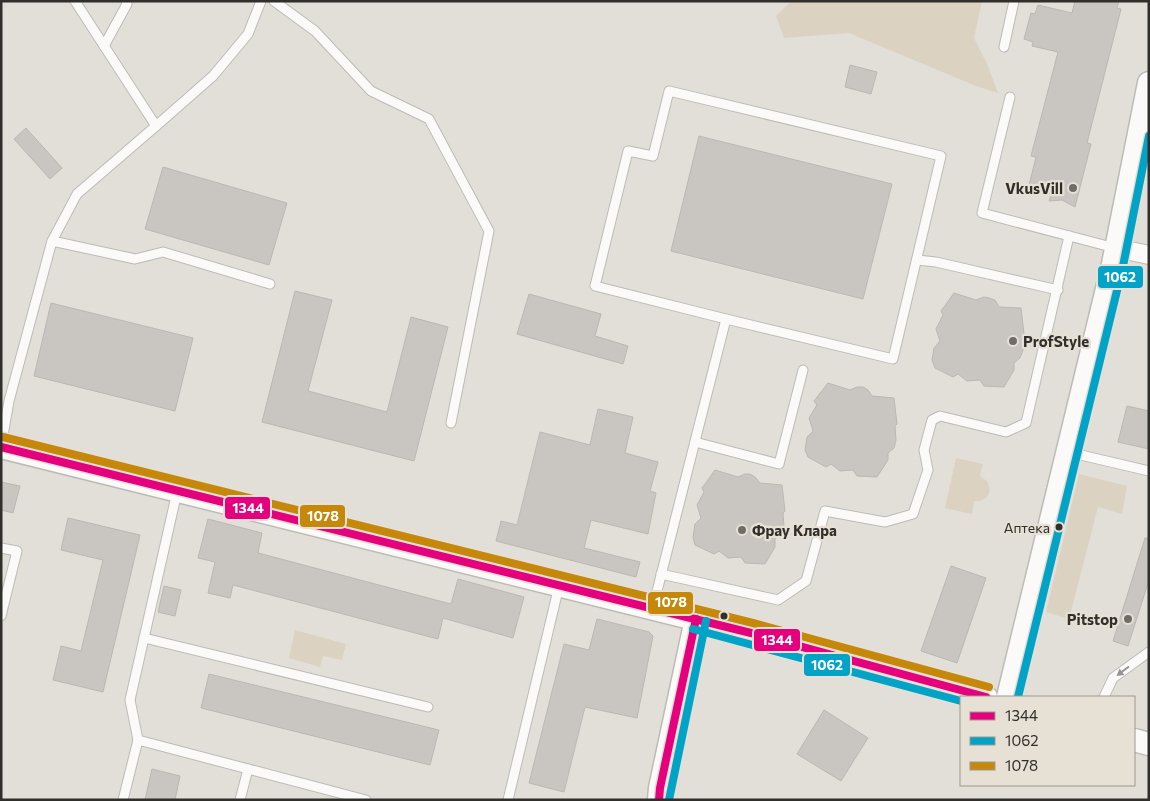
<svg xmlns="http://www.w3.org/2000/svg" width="1150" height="801" viewBox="0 0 1150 801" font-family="Commissioner,sans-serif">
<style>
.green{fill:#dcd2c1}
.building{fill:#c9c6c2;stroke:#bbb8b4}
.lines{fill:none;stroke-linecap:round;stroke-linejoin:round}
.service-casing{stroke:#bdbbb6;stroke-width:11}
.minor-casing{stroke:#bdbbb6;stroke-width:20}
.tertiary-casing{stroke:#bdbbb6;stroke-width:25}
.service{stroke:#fbfaf9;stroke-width:9}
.minor{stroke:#fbfaf9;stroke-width:18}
.tertiary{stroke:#fbfaf9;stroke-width:22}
.bus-1-casing{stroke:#e6e0d5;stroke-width:11}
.bus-2-casing{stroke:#e6e0d5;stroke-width:11}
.bus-3-casing{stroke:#e6e0d5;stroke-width:11}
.bus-1{stroke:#e5007d;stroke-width:8}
.bus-2{stroke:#02a3c6;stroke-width:8}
.bus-3{stroke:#c6880b;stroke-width:8}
.oneway{fill:#969492}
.poi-dot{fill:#6f6d68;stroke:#e6e0d5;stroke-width:2}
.bus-dot{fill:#312f2b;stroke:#e6e0d5;stroke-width:2}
.labels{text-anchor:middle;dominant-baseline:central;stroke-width:4.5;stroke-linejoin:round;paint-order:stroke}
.bus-label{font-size:14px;fill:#312f2b;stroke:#e6e0d5;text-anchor:end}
.poi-label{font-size:15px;font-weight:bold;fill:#312f2b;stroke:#e6e0d5;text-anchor:end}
.line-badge{stroke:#e6e0d5;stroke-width:2}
.badge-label{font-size:14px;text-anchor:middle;font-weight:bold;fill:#fff}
</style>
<rect width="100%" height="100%" fill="#e2dfd9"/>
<g class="green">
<polygon points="791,1 982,1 974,38 988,66 998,93 976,86 849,33 784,38 776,16"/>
<path d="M956,458L983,464L980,476C995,484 992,502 974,501L972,514L945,508Z"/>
<polygon points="1079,474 1127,486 1122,514 1098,507 1069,619 1046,612"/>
<polygon points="295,630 346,644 342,660 323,656 320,667 289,658"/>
</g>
<g class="building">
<polygon points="1075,1 1119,1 1117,8 1121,9 1087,143 1091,144 1075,207 1062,200 1049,201 1051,195 1028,189 1036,157 1031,156 1058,52 1032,46 1033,42 1024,39 1031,13 1035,14 1038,5 1072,13"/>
<polygon points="850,65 877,72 871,94 845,87"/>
<polygon points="26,128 62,168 50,179 14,139"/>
<polygon points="699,136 892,184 863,299 671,251"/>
<polygon points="163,167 287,203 269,265 145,229"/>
<polygon points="295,291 332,300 308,391 387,412 411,317 448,327 414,461 262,422"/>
<polygon points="954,293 976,300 984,297 989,298 995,300 999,307 1021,308 1024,334 1022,336 1023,350 1020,358 1014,363 1014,370 1004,387 984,386 980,380 967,381 958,374 953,377 935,368 932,360 934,348 940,341 936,329 943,315 941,311"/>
<polygon points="529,294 601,314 595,336 628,346 623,364 517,334"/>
<polygon points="51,303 193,338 175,411 34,376"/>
<polygon points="828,383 850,390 857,387 863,387 868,390 872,396 894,398 897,424 895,426 896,440 894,448 888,453 888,460 877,477 857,476 853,470 840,471 831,464 826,467 808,457 805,450 807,437 813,431 809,418 817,405 814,401"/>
<polygon points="1127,406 1149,411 1149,449 1118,442"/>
<polygon points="598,409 633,417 625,453 658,462 650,491 656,493 648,534 591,520 584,548 640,562 636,577 496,541 501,521 517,525 540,432 590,445"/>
<polygon points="715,470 738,477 745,474 750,474 755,477 760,483 782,485 785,511 783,513 784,527 781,534 775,539 775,547 765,564 745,563 741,557 728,558 719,551 714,554 695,545 693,537 695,524 701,518 697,505 704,492 702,488"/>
<polygon points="1,482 20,486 13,513 1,510"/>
<polygon points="68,518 140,535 103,692 53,680 61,646 81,651 103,560 61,550"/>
<polygon points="208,519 262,533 258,553 451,604 458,579 524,597 513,638 443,618 438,639 233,585 230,598 208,593 215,562 198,558"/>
<polygon points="1145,538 1149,538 1149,580 1128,646 1113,641"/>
<polygon points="951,566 986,578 957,663 921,651"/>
<polygon points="164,586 181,590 175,616 158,612"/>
<polygon points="597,619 649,632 653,636 637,718 585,707 564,792 529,783 564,644 589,650"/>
<polygon points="209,674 439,730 430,765 201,708"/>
<polygon points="824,710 868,738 841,781 797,754"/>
<polygon points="152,769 180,776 175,800 145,800"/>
</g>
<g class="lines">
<defs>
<g id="service">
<polyline points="75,1 156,126 213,76 248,34 261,1"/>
<polyline points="274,1 315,31 371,91 429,119 489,231 451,423"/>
<polyline points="104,46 127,4 126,1"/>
<polyline points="1004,47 1014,1"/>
<polygon points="669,91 941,156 893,359 726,319 595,286 628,151 653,156"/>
<polyline points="1010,97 982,213 1115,248"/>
<polyline points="52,241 135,259 163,252 270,284"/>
<polyline points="917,260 936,262 1058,290"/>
<polyline points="695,442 779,464 803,370"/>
<polyline points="1,447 9,401 52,241 77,194 156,126"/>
<polyline points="1068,452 1149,471"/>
<polyline points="177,492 130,700 138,740 366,800"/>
<polyline points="1,548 17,551 1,616"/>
<polyline points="661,574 778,600 806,581 825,511 885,522 913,514 928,470 924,450 932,420 940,416 1006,432 1026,423 1069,236"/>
<polyline points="653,607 726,319"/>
<polyline points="144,638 428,707"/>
<polyline points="1104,697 1113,678 1149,652"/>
<polyline points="123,800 138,740"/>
<polyline points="240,800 248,769"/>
<polyline points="508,800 559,586"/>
</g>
<polyline id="minor" points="1116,248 1149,255"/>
<g id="tertiary">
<polyline points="1,447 751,633 986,697"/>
<polyline points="1008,697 1113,264 1149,83"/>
<polyline points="1134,740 1149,744"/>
<polyline points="659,800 660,788 696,619"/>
</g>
</defs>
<use href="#service" class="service-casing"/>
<use href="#minor" class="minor-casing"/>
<use href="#tertiary" class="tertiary-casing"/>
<use href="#service" class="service"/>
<use href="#minor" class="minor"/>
<use href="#tertiary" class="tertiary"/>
<defs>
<g id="bus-1">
<polyline points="1,447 751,633 986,697"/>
<polyline points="659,800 660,788 696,619"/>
</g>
<g id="bus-2">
<polyline points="693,629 961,701"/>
<polyline points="1018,697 1123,266 1149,136"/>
<polyline points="669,800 706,621"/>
</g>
<polyline id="bus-3" points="3,437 753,623 989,687"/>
</defs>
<use href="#bus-1" class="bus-1-casing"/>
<use href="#bus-2" class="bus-2-casing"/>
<use href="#bus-3" class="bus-3-casing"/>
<use href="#bus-1" class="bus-1"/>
<use href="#bus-2" class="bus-2"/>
<use href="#bus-3" class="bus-3"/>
</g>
<defs><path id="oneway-solid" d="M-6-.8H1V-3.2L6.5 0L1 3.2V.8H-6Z" transform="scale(1.25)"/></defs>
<use class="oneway" href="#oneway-solid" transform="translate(1123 671) rotate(143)"/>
<g class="poi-dot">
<circle cx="1073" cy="188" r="5"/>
<circle cx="1013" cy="341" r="5"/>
<circle cx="742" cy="530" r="5"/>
<circle cx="1128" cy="619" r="5"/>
</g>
<g class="bus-dot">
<circle cx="1059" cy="527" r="4.5"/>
<circle cx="724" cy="616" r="4.5"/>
</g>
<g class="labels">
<g class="bus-label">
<text x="1050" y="527">Аптека</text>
</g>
<g class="poi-label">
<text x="1063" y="188">VkusVill</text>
<text x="1023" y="341" text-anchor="start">ProfStyle</text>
<text x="752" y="530" text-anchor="start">Фрау Клара</text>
<text x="1118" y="619">Pitstop</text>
</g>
</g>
<g class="line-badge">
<rect x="1097" y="265" width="47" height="24" rx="5" fill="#02a3c6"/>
<rect x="224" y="496" width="47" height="24" rx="5" fill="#e5007d"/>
<rect x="299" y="504" width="47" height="24" rx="5" fill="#c6880b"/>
<rect x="647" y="591" width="47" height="24" rx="5" fill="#c6880b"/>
<rect x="753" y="628" width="48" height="24" rx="5" fill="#e5007d"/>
<rect x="803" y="653" width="48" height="24" rx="5" fill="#02a3c6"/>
</g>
<g class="badge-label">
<text x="1120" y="282">1062</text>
<text x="248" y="513">1344</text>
<text x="323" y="521">1078</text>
<text x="671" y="607">1078</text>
<text x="777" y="645">1344</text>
<text x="827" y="670">1062</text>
</g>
<rect width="1150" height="801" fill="none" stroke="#312f2b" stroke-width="5"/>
<rect x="960" y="696" width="175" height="90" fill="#e6e0d5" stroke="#9e9991"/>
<rect x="970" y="712" width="25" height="8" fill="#e5007d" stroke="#9e9991"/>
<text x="1005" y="721" font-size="15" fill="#312f2b">1344</text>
<rect x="970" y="737" width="25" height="8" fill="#02a3c6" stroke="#9e9991"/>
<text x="1005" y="746" font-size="15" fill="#312f2b">1062</text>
<rect x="970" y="762" width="25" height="8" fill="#c6880b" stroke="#9e9991"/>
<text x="1005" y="771" font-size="15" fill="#312f2b">1078</text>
</svg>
